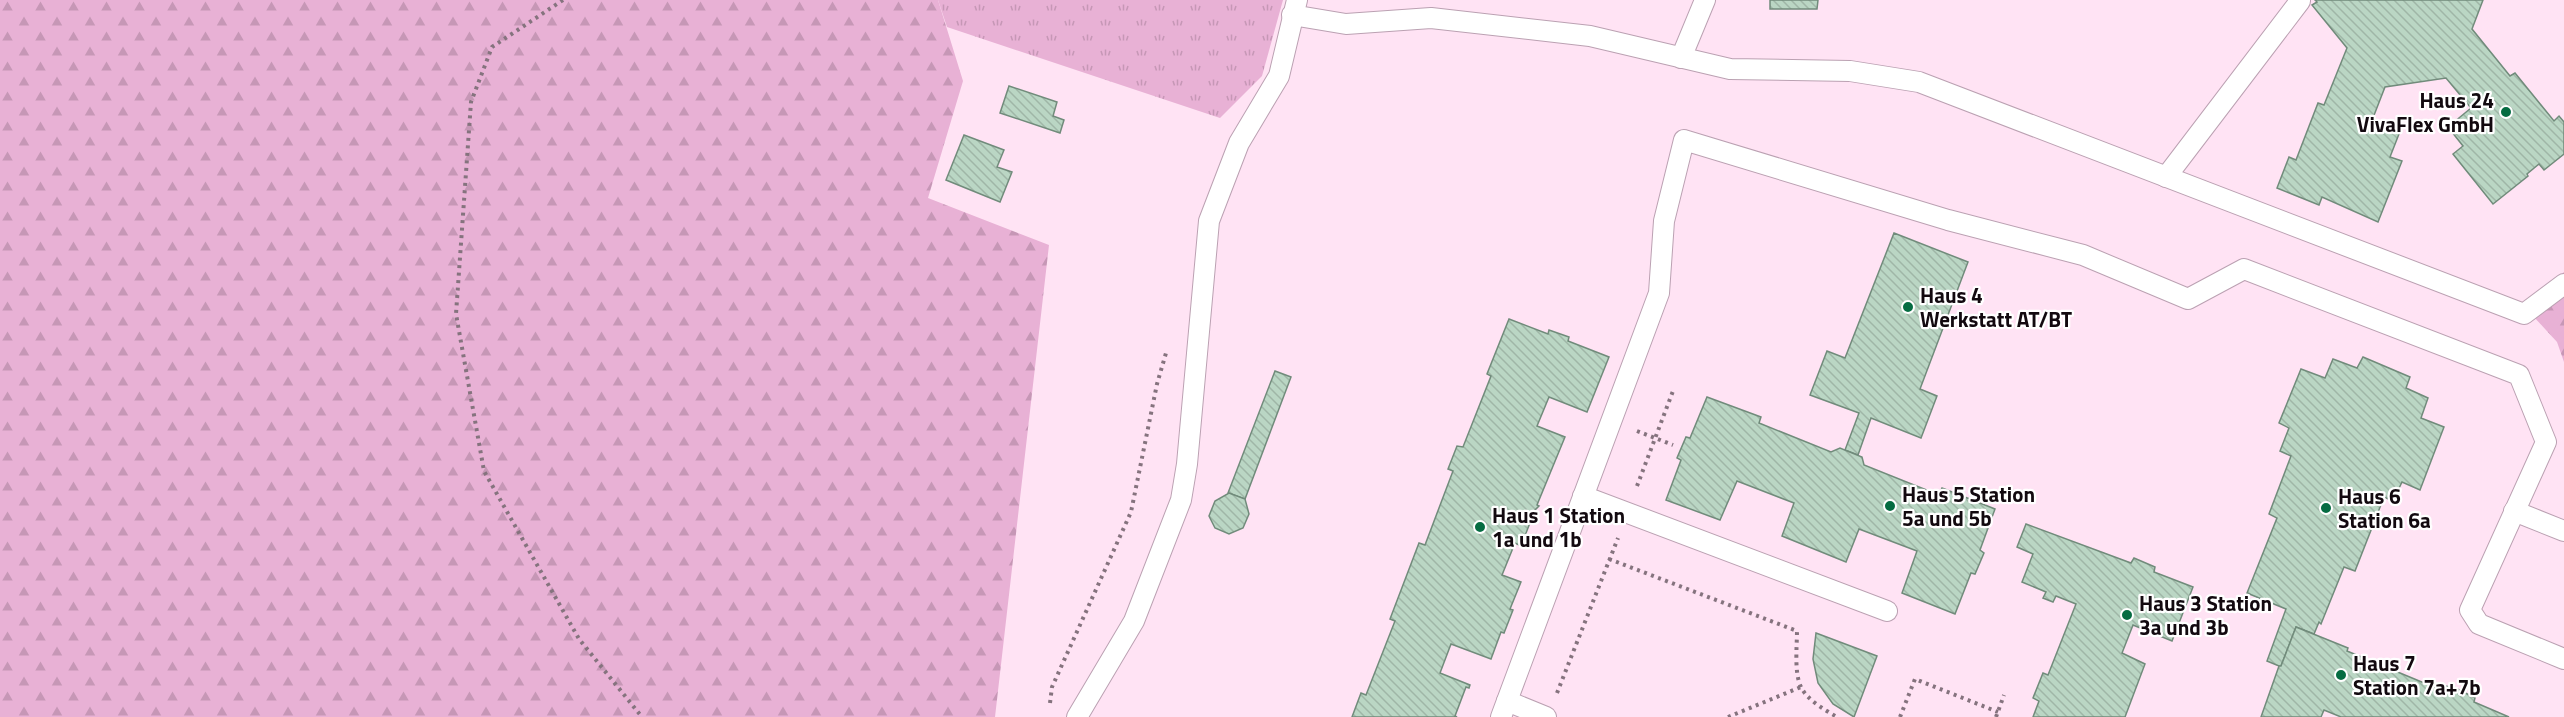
<svg xmlns="http://www.w3.org/2000/svg" width="2564" height="717" viewBox="0 0 2564 717" font-family="'Titillium Web',sans-serif">
<style>
.grass{fill:url(#grass-tufts)}
.forest{fill:url(#forest-firs)}
.building{fill:url(#building-back-hatch);stroke:#718b7b;stroke-width:1.5}
.lines{fill:none;stroke-linecap:round;stroke-linejoin:round}
.service-casing{stroke:#bba1b2;stroke-width:22}
.path{stroke:#85737e;stroke-width:4;stroke-dasharray:3 4.5;stroke-linecap:butt}
.service{stroke:#fff;stroke-width:20}
.poi-dot{fill:#056c42;stroke:#fff;stroke-width:2}
.labels{text-anchor:middle;dominant-baseline:central;stroke-width:4.5;stroke-linejoin:round;paint-order:stroke}
.poi-label{font-size:21px;font-weight:bold;fill:#12090f;stroke:#fff;text-anchor:start}
</style>
<defs>
<pattern id="grass-tufts" width="24" height="20" patternUnits="userSpaceOnUse" patternTransform="scale(1.5)"><rect width="24" height="20" fill="#e8b1d5"/><path d="M3 7l-1-3M5 7V3M7 7l1-3M15 17l-1-3M17 17v-4M19 17l1-3" fill="none" stroke="#c697b6"/></pattern>
<pattern id="forest-firs" width="22" height="20" patternUnits="userSpaceOnUse" patternTransform="scale(1.5)"><rect width="22" height="20" fill="#e8b1d5"/><path d="M5 1l3.5 6h-7zM16 11l3.5 6h-7z" fill="#c697b6"/></pattern>
<pattern id="building-back-hatch" width="6" height="6" patternUnits="userSpaceOnUse" patternTransform="scale(1.5)"><rect width="6" height="6" fill="#bad6c4"/><path d="M-1 5l2 2M0 0l6 6M5-1l2 2" fill="none" stroke="#9fb6a7"/></pattern>
</defs>
<rect width="100%" height="100%" fill="#ffe3f4"/>
<polygon class="grass" points="938,0 1283,0 1262,76 1220,118 947,27"/>
<g class="forest">
<polygon points="0,0 938,0 963,81 928,198 1049,245 995,717 0,717"/>
<polygon points="2564,272 2564,362 2557,342 2523,305"/>
</g>
<g class="building">
<polygon points="1770,0 1818,0 1817,9 1770,9"/>
<polygon points="2315,0 2483,0 2472,29 2510,76 2515,73 2554,121 2559,116 2564,122 2564,154 2544,170 2539,164 2527,174 2528,176 2493,204 2453,154 2463,146 2448,127 2471,108 2446,78 2385,87 2371,123 2399,134 2390,157 2402,161 2378,222 2322,197 2319,205 2277,188 2289,157 2296,160 2318,103 2324,105 2347,48 2312,5 2317,2"/>
<polygon points="1009,86 1057,102 1053,116 1064,120 1060,133 1000,113"/>
<polygon points="964,135 1004,150 997,167 1012,172 1000,202 946,180"/>
<polygon points="1894,233 1968,262 1920,389 1937,396 1921,438 1871,418 1858,455 1845,450 1859,413 1810,395 1827,351 1845,358"/>
<polygon points="1509,319 1548,334 1549,330 1569,337 1568,341 1609,357 1587,412 1549,397 1537,426 1565,437 1537,505 1539,506 1535,510 1521,546 1515,543 1502,575 1521,582 1510,609 1513,610 1504,633 1501,632 1491,659 1451,644 1440,673 1470,685 1469,688 1466,687 1455,716 1457,717 1352,717 1361,693 1366,695 1395,621 1390,619 1419,543 1425,545 1453,471 1448,469 1457,446 1463,447 1491,376 1487,374"/>
<polygon points="2363,357 2410,377 2406,388 2428,398 2421,418 2444,427 2420,490 2402,482 2393,501 2384,497 2355,571 2344,567 2321,624 2319,622 2314,634 2296,627 2281,666 2279,666 2267,661 2286,609 2247,593 2277,518 2269,514 2291,456 2280,451 2289,428 2279,423 2301,369 2325,378 2333,359 2357,368"/>
<polygon points="1275,371 1291,377 1245,499 1228,493"/>
<polygon points="1707,397 1761,417 1759,423 1831,452 1840,448 1862,457 1864,465 1939,495 1942,488 1995,509 1980,550 1984,553 1975,574 1971,573 1955,614 1902,593 1917,551 1859,529 1846,562 1782,536 1794,503 1737,481 1720,520 1666,500 1681,460 1677,458 1686,437 1690,438"/>
<polygon points="1229,493 1245,499 1249,514 1243,528 1229,534 1215,528 1209,516 1215,501"/>
<polygon points="2026,524 2131,563 2134,558 2155,567 2154,572 2193,587 2172,641 2133,625 2122,653 2145,664 2125,717 2033,717 2039,701 2033,698 2043,673 2048,675 2076,604 2056,596 2053,602 2043,598 2046,592 2022,582 2033,554 2017,547"/>
<polygon points="2296,627 2348,648 2347,651 2441,690 2443,685 2449,687 2450,685 2475,698 2474,702 2509,717 2341,717 2324,710 2321,717 2261,717 2279,666 2281,666"/>
<polygon points="1816,633 1877,656 1854,717 1833,704 1818,683 1813,659"/>
</g>
<g class="lines">
<defs>
<g id="service">
<polyline points="1292,15 1346,24 1431,18 1590,36 1730,69 1850,71 1919,82 2524,314 2564,284"/>
<polyline points="1681,58 1705,0"/>
<polyline points="2166,177 2300,1"/>
<polyline points="1583,496 1887,611"/>
<polyline points="2514,511 2564,531"/>
<polyline points="1507,701 1546,717"/>
<polyline points="1077,717 1134,621 1181,500 1187,464 1209,221 1239,143 1279,76 1297,0"/>
<polyline points="1501,717 1659,293 1664,221 1684,140 1948,220 2083,255 2188,299 2244,269 2519,375 2546,442 2470,610 2479,624 2564,659"/>
</g>
</defs>
<use href="#service" class="service-casing"/>
<g class="path">
<polyline points="563,0 492,47 471,102 456,314 484,471 579,639 642,717"/>
<polyline points="1637,431 1673,445"/>
<polyline points="1637,486 1673,391"/>
<path d="M1609,559L1797,631C1797,646 1794,673 1801,687C1807,700 1825,710 1837,717"/>
<polyline points="1557,693 1618,538"/>
<polyline points="1050,703 1052,687 1131,512 1157,384 1166,353"/>
<polyline points="1728,717 1801,687"/>
<polyline points="1900,717 1915,679 1998,712"/>
<polyline points="1996,717 2004,695"/>
</g>
<use href="#service" class="service"/>
</g>
<g class="poi-dot">
<circle cx="2506" cy="112" r="6"/>
<circle cx="1908" cy="307" r="6"/>
<circle cx="1890" cy="506" r="6"/>
<circle cx="2326" cy="508" r="6"/>
<circle cx="1480" cy="527" r="6"/>
<circle cx="2127" cy="615" r="6"/>
<circle cx="2341" cy="675" r="6"/>
</g>
<g class="labels">
<g class="poi-label">
<text x="2494" y="100" text-anchor="end">Haus 24<tspan x="2494" dy="24">VivaFlex GmbH</tspan></text>
<text x="1920" y="295">Haus 4<tspan x="1920" dy="24">Werkstatt AT/BT</tspan></text>
<text x="1902" y="494">Haus 5 Station<tspan x="1902" dy="24">5a und 5b</tspan></text>
<text x="2338" y="496">Haus 6<tspan x="2338" dy="24">Station 6a</tspan></text>
<text x="1492" y="515">Haus 1 Station<tspan x="1492" dy="24">1a und 1b</tspan></text>
<text x="2139" y="603">Haus 3 Station<tspan x="2139" dy="24">3a und 3b</tspan></text>
<text x="2353" y="663">Haus 7<tspan x="2353" dy="24">Station 7a+7b</tspan></text>
</g>
</g>
</svg>
